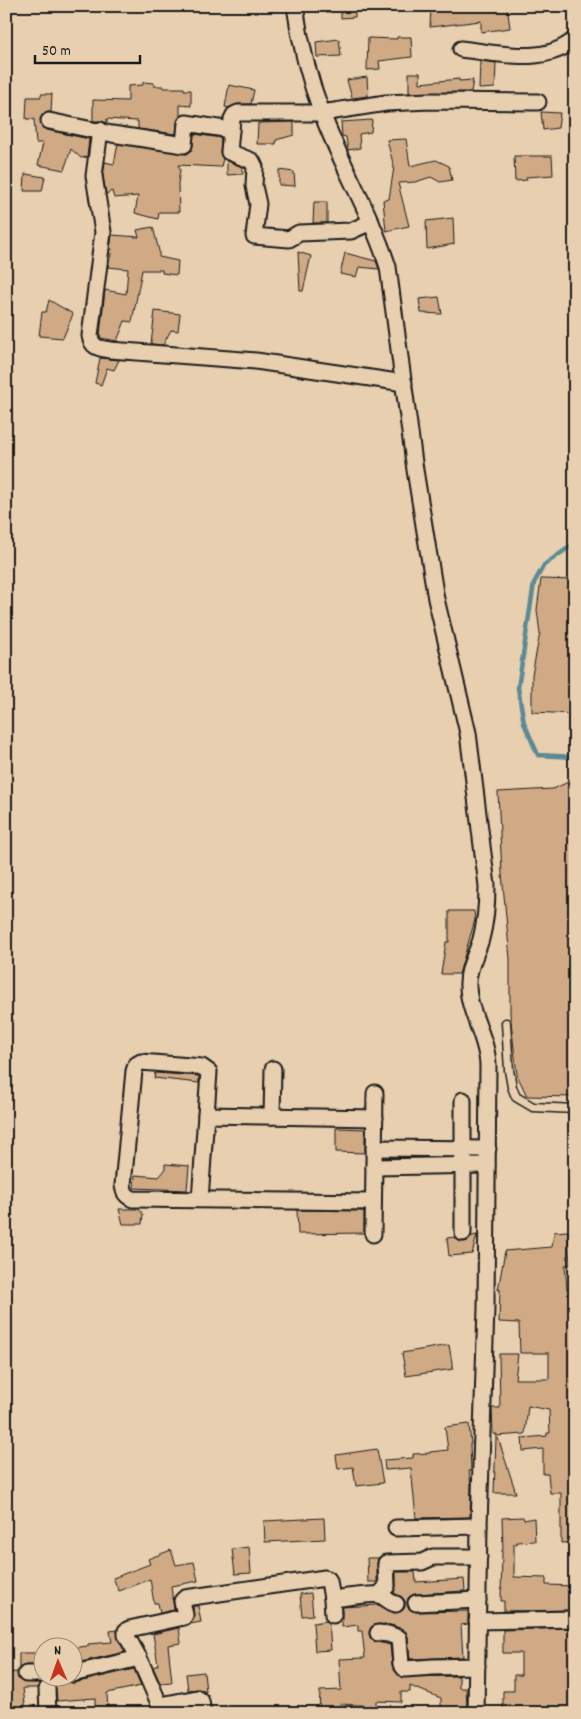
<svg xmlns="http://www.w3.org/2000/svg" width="581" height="1719" viewBox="0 0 581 1719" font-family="Dekko,sans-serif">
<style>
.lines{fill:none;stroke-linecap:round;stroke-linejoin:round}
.stream{stroke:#5b8a94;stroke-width:4.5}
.building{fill:#d0aa85;stroke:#1c1c1c}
.service-casing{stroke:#1c1c1c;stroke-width:11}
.minor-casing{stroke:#1c1c1c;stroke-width:19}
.service{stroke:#e7cfaf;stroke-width:8}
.minor{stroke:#e7cfaf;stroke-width:15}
</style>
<rect width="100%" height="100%" fill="#e7cfaf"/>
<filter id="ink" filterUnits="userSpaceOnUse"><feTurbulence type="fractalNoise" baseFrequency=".02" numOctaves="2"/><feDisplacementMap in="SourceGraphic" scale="10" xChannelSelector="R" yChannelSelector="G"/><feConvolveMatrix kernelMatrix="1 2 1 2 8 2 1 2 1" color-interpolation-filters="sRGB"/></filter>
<g filter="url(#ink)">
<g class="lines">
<polyline class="stream" points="575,543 544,565 534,583 518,688 524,723 538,755 575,757"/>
</g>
<g class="building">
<polygon points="341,6 355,6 355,17 341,18"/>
<polygon points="431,6 507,6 510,28 481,32 481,21 430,27"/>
<polygon points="397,37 411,37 412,57 379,61 380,69 367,70 368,38 397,39"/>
<polygon points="339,39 341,56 317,57 316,42"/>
<polygon points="480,61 496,63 495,88 479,89"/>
<polygon points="409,73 420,73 420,83 459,79 459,81 473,80 471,92 409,93"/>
<polygon points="367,77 368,96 352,98 347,80"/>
<polygon points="143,82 154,83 154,86 163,86 163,88 184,88 184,90 191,90 191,106 180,105 180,116 177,122 176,134 138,129 138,121 107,119 107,123 102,121 93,121 93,100 128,101 128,86 143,85"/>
<polygon points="229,85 254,90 251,104 238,104 229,108 225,107"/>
<polygon points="41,94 52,94 51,112 46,112 40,119 42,128 47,130 89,139 87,157 81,158 71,149 64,170 38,165 43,143 36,143 34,119 26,119 27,97 41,97"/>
<polygon points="541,112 560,113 558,128 543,130"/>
<polygon points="372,120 371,132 359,134 360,148 348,150 346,137 342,136 341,122"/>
<polygon points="294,122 294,135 276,140 276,144 257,144 258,123"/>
<polygon points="194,134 221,138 220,152 223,158 221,167 178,165 180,169 178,184 179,212 159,212 158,219 135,213 138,196 114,198 112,191 106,194 103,176 105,162 114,164 118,144 187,154 191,151 193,146"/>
<polygon points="406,139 410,166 436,160 449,166 452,180 440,182 431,177 415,182 398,183 409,226 386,231 383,200 389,199 394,167 387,140"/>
<polygon points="514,156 552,156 553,175 526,177 527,180 515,181"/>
<polygon points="227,161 242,167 243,174 227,175"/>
<polygon points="279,170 294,172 295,186 279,185"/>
<polygon points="25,174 45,177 42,191 24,191"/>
<polygon points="314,202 327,202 327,223 313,223"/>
<polygon points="453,218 454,244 427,249 426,221"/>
<polygon points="153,227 159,251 159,257 178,261 177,275 162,273 162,270 142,270 132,322 125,321 117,341 101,338 100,335 105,290 126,294 128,269 108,267 112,249 110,249 112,235 139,237 137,230"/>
<polygon points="298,252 311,256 303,291 300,291"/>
<polygon points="345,253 376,261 379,269 359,267 356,277 340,274"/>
<polygon points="439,297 442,314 421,313 419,299"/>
<polygon points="49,300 73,314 63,338 39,336 42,312 46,312"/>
<polygon points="155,311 180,314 178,331 171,330 163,345 151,344"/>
<polygon points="100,358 119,360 114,370 107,368 101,385 95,383"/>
<polygon points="541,579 575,580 575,714 532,712 532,675 540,633 537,610"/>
<polygon points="575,779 575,1097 527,1096 517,1075 510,1013 510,959 502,874 498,792 553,789"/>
<polygon points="449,911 474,911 475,920 459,974 441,974 446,942 449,942"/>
<polygon points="155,1073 199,1076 199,1083 154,1078"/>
<polygon points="336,1128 365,1129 365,1153 336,1152"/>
<polygon points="165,1164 189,1166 187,1190 134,1188 135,1175 159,1177 165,1170"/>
<polygon points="119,1209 139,1209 143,1214 142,1224 123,1224"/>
<polygon points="297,1210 364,1211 364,1233 298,1234"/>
<polygon points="568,1231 570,1265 565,1265 567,1289 575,1289 575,1521 573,1521 575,1542 561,1543 561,1493 550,1493 548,1474 543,1474 543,1449 523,1451 522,1438 547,1436 547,1433 550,1433 549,1410 528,1406 525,1434 496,1436 497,1434 493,1434 492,1408 500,1408 499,1354 518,1354 515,1379 549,1379 549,1353 520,1353 519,1323 499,1322 500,1289 498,1290 505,1251 552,1247 554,1232"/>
<polygon points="477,1235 472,1254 449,1256 447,1238 455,1237 459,1241 463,1242 468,1241 472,1236"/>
<polygon points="449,1345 453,1369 406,1376 402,1353"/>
<polygon points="469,1424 471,1444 470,1444 471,1471 469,1471 471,1485 470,1517 416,1518 411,1468 385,1470 384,1460 413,1458 413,1454 430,1453 430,1452 448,1450 445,1427"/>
<polygon points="496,1438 498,1438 516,1493 494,1493"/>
<polygon points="377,1449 383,1483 356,1486 353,1467 338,1469 336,1455"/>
<polygon points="523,1517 524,1520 534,1518 535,1541 517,1542 517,1544 514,1544 514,1577 546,1578 546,1585 575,1586 575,1610 504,1611 504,1601 501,1601 502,1550 503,1550 502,1518"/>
<polygon points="324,1518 325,1539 265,1542 264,1521"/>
<polygon points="249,1547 251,1573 235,1574 232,1549"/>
<polygon points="171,1550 176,1565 194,1562 198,1581 171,1586 174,1610 160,1613 158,1603 154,1603 150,1579 119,1591 113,1578 150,1564 148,1559"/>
<polygon points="367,1558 379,1558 377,1563 377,1582 368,1582"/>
<polygon points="396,1572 415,1572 416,1582 464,1579 465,1591 415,1594 408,1598 407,1603 408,1608 416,1612 468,1611 468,1624 461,1625 463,1657 410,1659 408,1637 403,1629 391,1625 378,1624 371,1627 369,1633 370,1637 373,1641 390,1645 392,1665 401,1677 459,1676 459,1688 466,1688 467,1707 461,1707 461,1713 441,1713 441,1698 410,1686 410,1692 401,1692 401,1702 376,1701 376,1706 340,1704 339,1712 319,1713 320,1691 341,1690 339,1659 365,1658 362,1631 358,1631 358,1625 342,1627 342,1607 379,1605 394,1613 402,1611 405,1607 405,1601 402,1597 394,1593 396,1586"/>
<polygon points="311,1593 313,1615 302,1616 300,1594"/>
<polygon points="193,1606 198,1606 201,1622 190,1624 194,1619"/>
<polygon points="327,1621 329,1623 331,1650 315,1651 313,1623"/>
<polygon points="179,1628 181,1643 168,1645 172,1682 160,1683 153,1667 158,1665 153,1634"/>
<polygon points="575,1628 575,1682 573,1682 573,1704 571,1704 571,1713 503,1713 503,1691 514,1691 514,1675 521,1675 521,1653 503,1653 503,1630"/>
<polygon points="117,1630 118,1639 125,1652 72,1664 72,1648 88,1646 88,1644 112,1642 110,1631"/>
<polygon points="19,1653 42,1653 42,1665 26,1665 19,1668"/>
<polygon points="134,1669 141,1686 107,1693 108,1713 95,1713 95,1698 57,1701 56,1688 53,1682 66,1681 74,1683"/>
<polygon points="17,1672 18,1678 22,1682 40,1683 38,1688 23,1688 26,1713 6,1713 6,1673"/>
<polygon points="204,1672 206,1692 199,1689 188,1690 186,1674"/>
</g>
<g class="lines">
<defs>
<polyline id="service" points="506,1023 509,1070 512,1087 516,1097 533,1107 575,1109"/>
<g id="minor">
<path d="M295,6C300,43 309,79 322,113C341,165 371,213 388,267L415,470L436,599L468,733L487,886C487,904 486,921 481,939C477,954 468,966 468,983C467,1011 487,1036 488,1065L486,1308L479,1526L476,1713"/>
<path d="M461,49C497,53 545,66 575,39"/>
<polyline points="49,121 112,134 184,145 186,123 231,130"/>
<path d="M100,130L94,176L103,232L90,336C92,348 99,348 110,350L256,361L404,383"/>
<polyline points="371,222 351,231 299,233 289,239 254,236 258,204 254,186 255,167 252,161 229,152 232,119 234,115 238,113 322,113 386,103 430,101 538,102"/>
<polyline points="206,1115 375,1118"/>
<polyline points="272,1116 273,1069"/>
<polyline points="374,1148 488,1149"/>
<polyline points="374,1167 487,1165"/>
<path d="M200,1200L209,1072L202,1067L141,1062L136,1065L134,1071L123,1185C124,1193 126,1196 133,1199L373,1202"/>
<polyline points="463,1233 463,1100"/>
<polyline points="373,1234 375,1093"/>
<polyline points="396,1528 479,1526"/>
<polyline points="379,1595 387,1586 386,1563 422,1562 433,1557 479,1557"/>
<polyline points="332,1599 333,1615"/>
<polyline points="416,1603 478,1600"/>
<polyline points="477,1621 575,1619"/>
<polyline points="378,1633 388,1634 399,1638 401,1664 405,1669 433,1667 477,1666"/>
<polyline points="26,1674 42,1674"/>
<polyline points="72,1674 139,1658"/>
<polyline points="47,1689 48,1713"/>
<path d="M203,1713L201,1701L197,1698L166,1704H160L158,1701L139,1658L126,1635V1631L129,1629L184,1617L185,1615L182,1601L185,1598L325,1578L328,1579L329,1581L332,1599C344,1598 369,1593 379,1595C386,1597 389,1603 396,1604"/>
</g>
</defs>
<use href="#service" class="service-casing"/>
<use href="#minor" class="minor-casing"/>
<use href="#service" class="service"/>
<use href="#minor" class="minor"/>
</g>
</g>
<rect width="581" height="1719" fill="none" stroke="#e7cfaf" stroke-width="25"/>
<rect x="12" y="12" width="556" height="1694" fill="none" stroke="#1c1c1c" stroke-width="2" filter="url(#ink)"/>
<g transform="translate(58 1662) rotate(358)"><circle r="24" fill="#e7cfaf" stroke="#968774"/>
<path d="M0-4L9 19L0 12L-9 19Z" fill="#c8321e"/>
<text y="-8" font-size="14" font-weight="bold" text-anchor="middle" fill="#1c1c1c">N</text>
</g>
<path d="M35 55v8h105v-8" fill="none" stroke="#1c1c1c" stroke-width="2.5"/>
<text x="42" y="55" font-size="15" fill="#1c1c1c" stroke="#e7cfaf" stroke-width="4" paint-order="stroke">50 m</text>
</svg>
